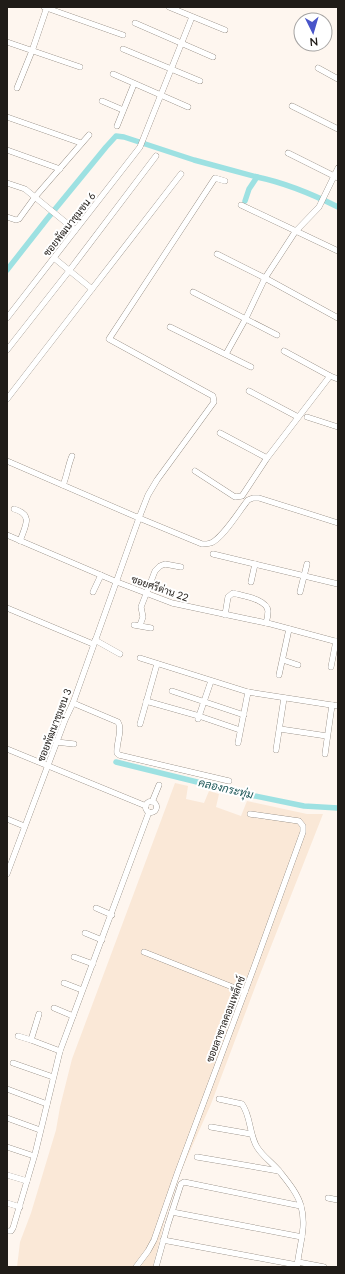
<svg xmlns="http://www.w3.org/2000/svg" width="345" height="1274" viewBox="0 0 345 1274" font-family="Lato,Sarabun,sans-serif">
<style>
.built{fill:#fae8d7}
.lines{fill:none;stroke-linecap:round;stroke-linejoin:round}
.canal{stroke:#9de1e2;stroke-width:5.5}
.street-casing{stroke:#776d62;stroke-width:6}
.street{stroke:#fff;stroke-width:5.5}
.labels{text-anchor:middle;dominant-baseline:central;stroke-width:4;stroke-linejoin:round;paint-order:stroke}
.street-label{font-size:10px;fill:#201c18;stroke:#fff}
.water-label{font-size:11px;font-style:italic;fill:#20595a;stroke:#fff}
</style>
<rect width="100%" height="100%" fill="#fef6ef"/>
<polygon class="built" points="175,783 188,786 186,799 204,803 209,791 219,794 216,807 241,816 247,801 307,814 323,814 257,982 211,1104 182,1169 165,1219 153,1267 17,1267 20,1242 31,1213 56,1130 60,1107 72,1059"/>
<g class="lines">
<g class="canal">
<path d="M245,201L249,189L257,177C286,183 312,194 338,207"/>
<polyline points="7,270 47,219 106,147 116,136 124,137 194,160 257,177"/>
<polyline points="116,762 250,795 304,806 338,808"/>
</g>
<defs>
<g id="street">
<polyline points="44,7 123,35"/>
<polyline points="169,7 225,30"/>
<polyline points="135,23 213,57"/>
<polyline points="7,42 80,67"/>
<polyline points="123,49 200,81"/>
<polyline points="318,68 338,79"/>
<polyline points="113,74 188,107"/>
<polyline points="17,88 32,51 47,7"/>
<polyline points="102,101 123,110"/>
<polyline points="292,106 338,129"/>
<polyline points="7,117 81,143"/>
<polyline points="117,126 134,84"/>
<polyline points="7,150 60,169"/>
<polyline points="288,153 338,178"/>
<polyline points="7,183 25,189 75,230"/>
<polyline points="241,205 338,251"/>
<polyline points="7,217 16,220 19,219 35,197 89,135"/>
<polyline points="217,254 265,278 338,318"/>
<polyline points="54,258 92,289 181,174"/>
<polyline points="193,292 277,335"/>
<polyline points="7,318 140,147 192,17"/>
<polyline points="170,327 251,367"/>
<polyline points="7,350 69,271 156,156"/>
<polyline points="284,351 330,376 338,379"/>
<polyline points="226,354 246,318 265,278 295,232 319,207 338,168"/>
<polyline points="249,391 298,417"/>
<polyline points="7,399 92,289"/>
<polyline points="307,417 338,427"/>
<polyline points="220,433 267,458"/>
<polyline points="7,461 139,518 148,495 157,480 214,402 213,396 109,339 215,178 225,181"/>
<polyline points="195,471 235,497 242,496 267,458 330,376"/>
<path d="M63,485C67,476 68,465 72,456"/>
<path d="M14,509C34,515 25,526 20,541"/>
<polyline points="7,535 117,582 172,603 271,624 338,642"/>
<polyline points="213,554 338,584"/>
<polyline points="251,582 255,564"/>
<polyline points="93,592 101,575"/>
<polyline points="300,592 307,564"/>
<polyline points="7,608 93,644"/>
<path d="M225,615L228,597L233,593C243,596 267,599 268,611C268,615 267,620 266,623"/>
<polyline points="134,625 151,628"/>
<polyline points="140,625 143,617 141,607 155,571 160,566 165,564 181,567"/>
<polyline points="95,640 120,654"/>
<polyline points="140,658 248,692 338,706"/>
<polyline points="283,660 298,665"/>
<polyline points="331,667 336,641"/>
<polyline points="279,675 289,629"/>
<polyline points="172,691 244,715"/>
<polyline points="146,701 199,716 240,730"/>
<path d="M73,703L118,722C123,730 116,743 117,753L119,755L229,781"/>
<polyline points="198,719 211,681"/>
<polyline points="140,724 157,664"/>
<polyline points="280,729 327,736"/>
<polyline points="56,742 74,744"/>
<polyline points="238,743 248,692"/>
<polyline points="7,749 146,806"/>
<polyline points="276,750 284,698"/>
<polyline points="325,754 332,705"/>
<circle cx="151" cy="807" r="5.5"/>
<polyline points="152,802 159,785"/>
<polyline points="7,819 24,826"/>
<path d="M7,874L65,720L73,703L139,518L202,544C205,544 208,544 211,543C223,538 239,511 248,500L253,498H259L338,523"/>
<polyline points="96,908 112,915"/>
<polyline points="85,933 102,940"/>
<polyline points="144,952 245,992"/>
<polyline points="74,957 93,964"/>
<polyline points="64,983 82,990"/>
<polyline points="54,1008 73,1016"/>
<polyline points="39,1014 31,1040 60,1051"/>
<polyline points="18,1036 31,1040"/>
<polyline points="13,1063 53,1077"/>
<polyline points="7,1089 47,1104"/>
<path d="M219,1099L242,1104C251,1116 249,1134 257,1147C263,1157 273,1163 280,1172C288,1182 298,1194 301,1206C307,1226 299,1247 297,1267"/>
<polyline points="7,1118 40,1130"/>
<polyline points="211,1127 251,1134"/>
<polyline points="7,1147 34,1156"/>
<polyline points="197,1157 279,1171"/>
<polyline points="7,1175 27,1181"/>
<polyline points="328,1198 338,1200"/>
<polyline points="7,1203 20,1207"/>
<polyline points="172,1212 302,1237"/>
<polyline points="7,1231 11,1231 13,1228 35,1154 60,1051 149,812"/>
<polyline points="163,1240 297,1265"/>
<polyline points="298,1262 324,1267"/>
<polyline points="136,1267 148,1251 154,1240 177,1174 253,970 303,832 303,826 299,821 250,814"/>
<polyline points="156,1267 168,1224 181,1184 184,1182 301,1206"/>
</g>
</defs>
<use href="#street" class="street-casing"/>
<use href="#street" class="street"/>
</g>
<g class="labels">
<g class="street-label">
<text transform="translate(69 224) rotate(-52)">ซอยพัฒนาชุมชน 6</text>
<text transform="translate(160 588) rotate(19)">ซอยศรีด่าน 22</text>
<text transform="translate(54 725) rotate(-69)">ซอยพัฒนาชุมชน 3</text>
<text transform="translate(225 1019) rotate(-69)">ซอยลาซาลคอมเพล็กซ์</text>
</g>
<g class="water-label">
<text transform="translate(226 788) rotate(13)">คลองกระทุ่ม</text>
</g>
</g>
<rect width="345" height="1274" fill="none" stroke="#201c18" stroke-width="16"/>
<g transform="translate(313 32) rotate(175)"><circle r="19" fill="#ffffff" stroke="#a6a4a3"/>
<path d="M0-3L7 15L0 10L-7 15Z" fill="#4854c9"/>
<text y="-6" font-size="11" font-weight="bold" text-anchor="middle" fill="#201c18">N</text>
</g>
</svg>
